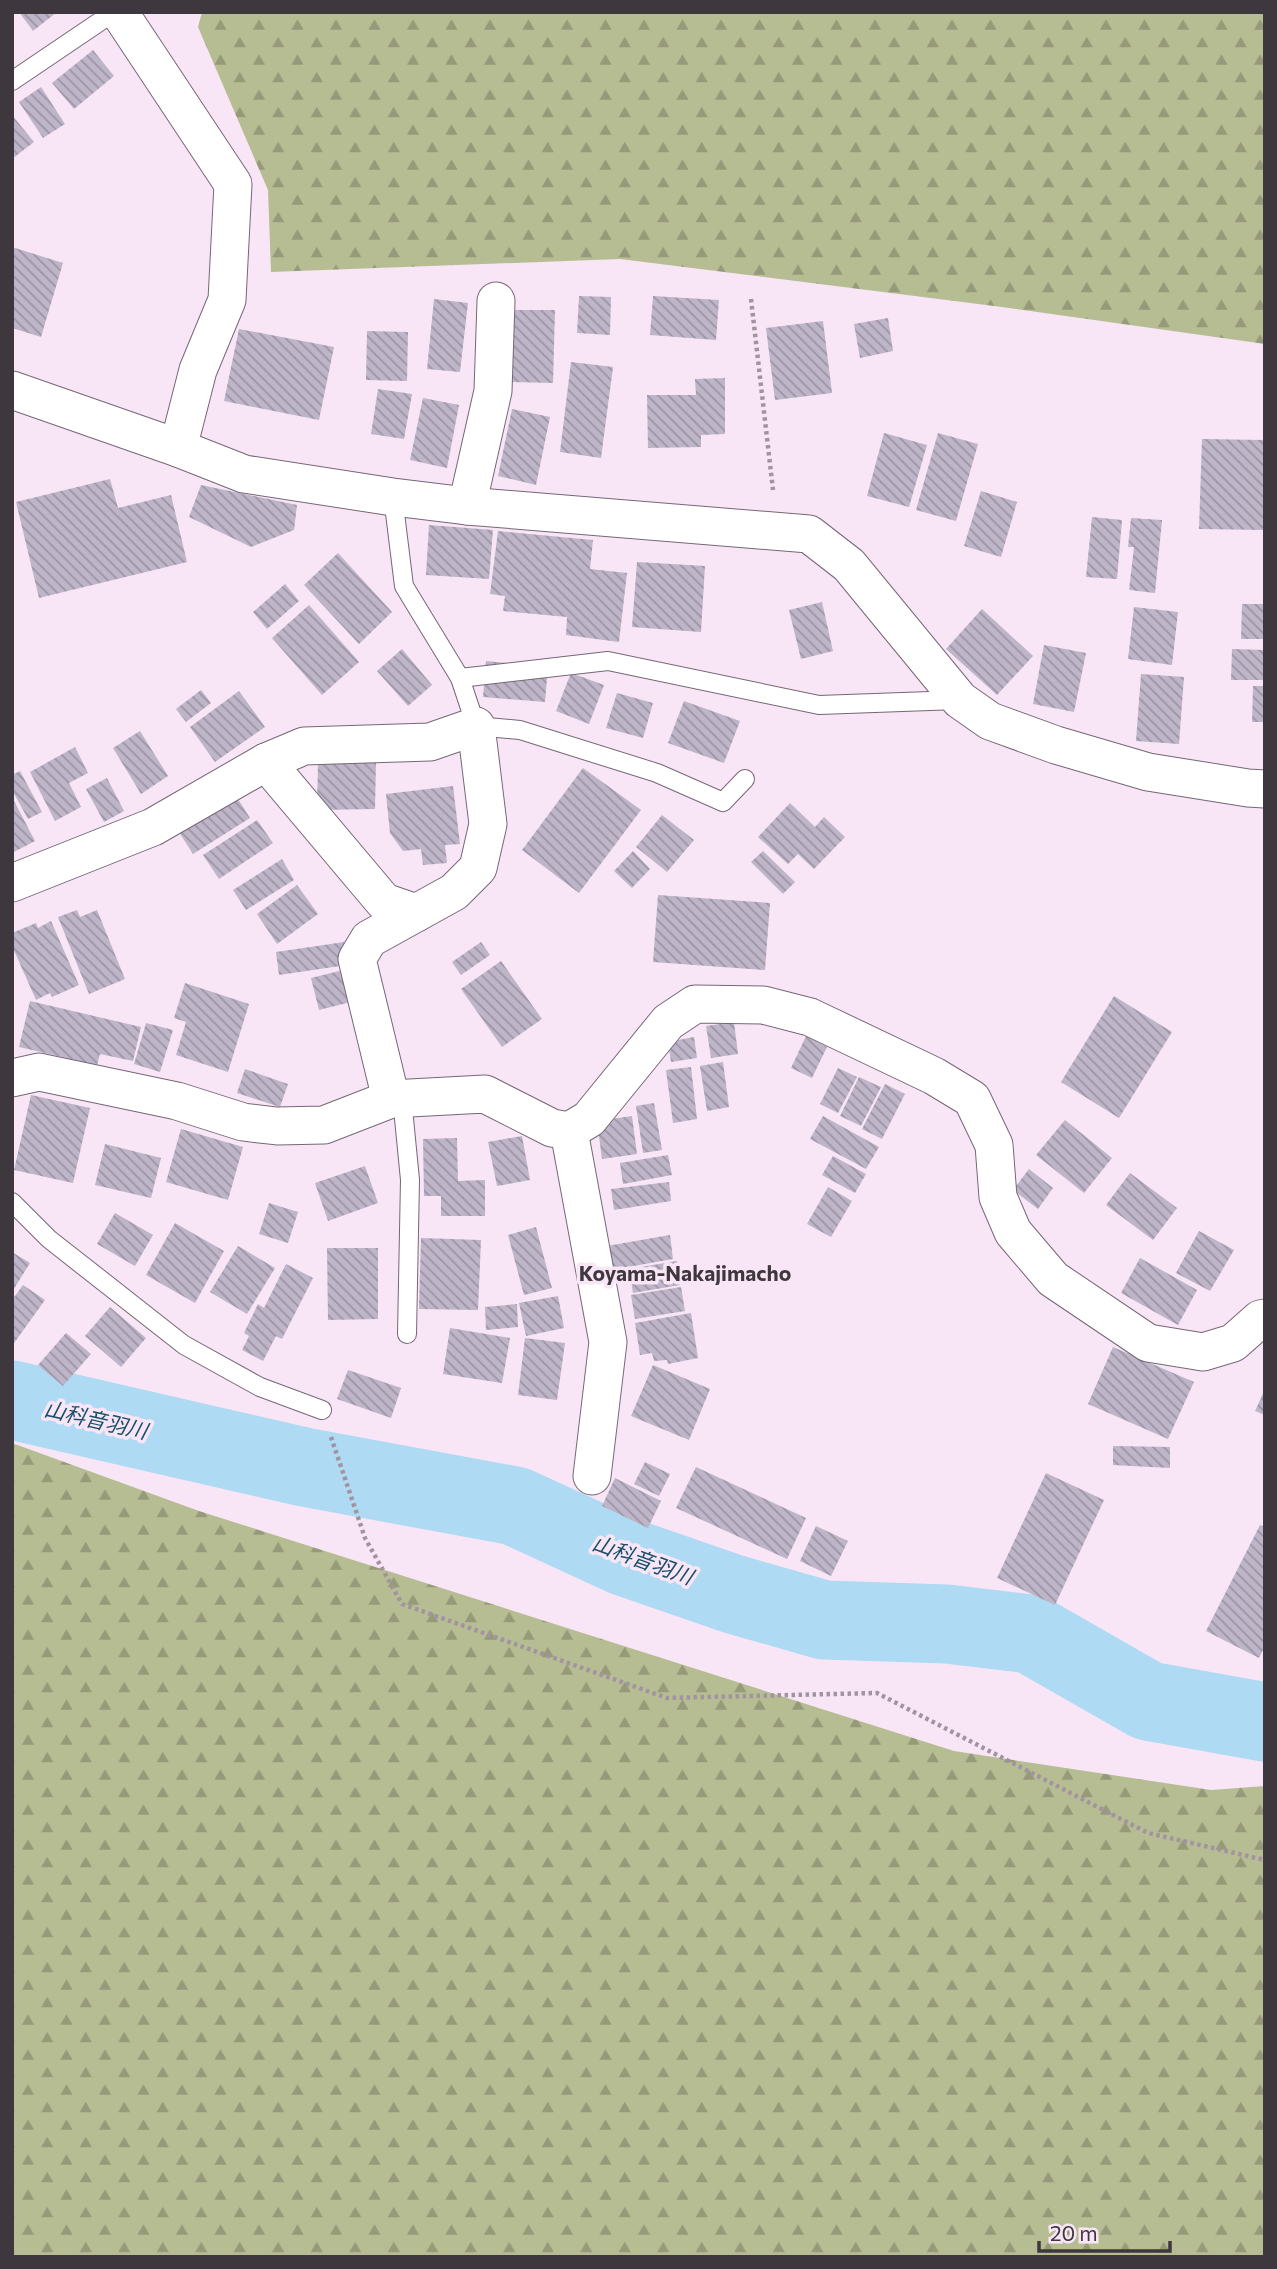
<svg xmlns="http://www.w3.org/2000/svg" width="1277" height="2269" viewBox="0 0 1277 2269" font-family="Commissioner,'Noto Sans JP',sans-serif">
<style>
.forest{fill:url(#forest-firs)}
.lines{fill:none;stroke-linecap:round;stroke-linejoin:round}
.river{stroke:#aedaf3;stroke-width:79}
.building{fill:url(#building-back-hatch)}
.lane-casing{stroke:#766776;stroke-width:20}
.street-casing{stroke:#766776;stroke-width:39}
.path{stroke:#a194a0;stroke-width:4.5;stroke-dasharray:3.5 3.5;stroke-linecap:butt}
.lane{stroke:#fff;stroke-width:18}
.street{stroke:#fff;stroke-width:37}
.labels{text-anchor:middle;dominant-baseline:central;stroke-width:7;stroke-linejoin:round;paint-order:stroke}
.neighbourhood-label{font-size:21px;font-weight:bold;fill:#3e373d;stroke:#f8e6f7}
.water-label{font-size:21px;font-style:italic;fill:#194f68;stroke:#f8e6f7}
</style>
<defs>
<pattern id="forest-firs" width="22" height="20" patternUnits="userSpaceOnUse" patternTransform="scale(1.75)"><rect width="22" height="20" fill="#b7bd93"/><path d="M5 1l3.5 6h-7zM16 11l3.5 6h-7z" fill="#969a79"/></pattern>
<pattern id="building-back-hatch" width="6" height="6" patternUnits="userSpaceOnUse" patternTransform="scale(1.75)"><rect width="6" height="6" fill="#beb5c9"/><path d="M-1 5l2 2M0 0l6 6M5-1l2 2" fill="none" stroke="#9c94a4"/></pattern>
</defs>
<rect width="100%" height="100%" fill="#f8e6f7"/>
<g class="forest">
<polygon points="202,12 1265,12 1265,344 994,306 620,259 271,272 268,190 198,27"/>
<polygon points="12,1443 199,1511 954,1751 1211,1790 1265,1786 1265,2257 12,2257"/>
</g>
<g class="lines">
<polyline class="river" points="12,1400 304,1467 515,1506 626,1557 733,1594 824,1620 947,1624 1031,1634 1148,1701 1265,1722"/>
</g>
<g class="building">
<polygon points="19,12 57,12 33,31"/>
<polygon points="93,50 114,76 74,109 52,83"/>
<polygon points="41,87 65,124 43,138 19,102"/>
<polygon points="12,115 34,142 12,159"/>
<polygon points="12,247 63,263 41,337 12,328"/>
<polygon points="579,296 611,297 610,335 577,333"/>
<polygon points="653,296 719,300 716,340 650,335"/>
<polygon points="434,299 468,303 460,372 427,369"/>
<polygon points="513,310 555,310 553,383 511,382"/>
<polygon points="888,318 893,351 860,358 854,324"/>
<polygon points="823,321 832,393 775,400 766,328"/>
<polygon points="239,329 334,347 319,420 224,401"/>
<polygon points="367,331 408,332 407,381 366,380"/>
<polygon points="571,362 613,367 601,458 560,452"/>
<polygon points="725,378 725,434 701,435 701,447 648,448 647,395 696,395 695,379"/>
<polygon points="378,389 412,394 404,439 371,434"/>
<polygon points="423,398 459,405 447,468 410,460"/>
<polygon points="512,409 550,417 536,485 498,476"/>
<polygon points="884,433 927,445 909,507 867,496"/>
<polygon points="938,433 978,444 956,521 916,510"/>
<polygon points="1202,439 1265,440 1265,530 1199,529"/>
<polygon points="110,479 118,508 171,495 187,562 39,598 16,502"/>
<polygon points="201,485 297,505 294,530 251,547 189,517"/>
<polygon points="981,491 1017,502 1001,557 964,546"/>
<polygon points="1092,517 1122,520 1117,579 1086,577"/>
<polygon points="1131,518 1162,520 1155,593 1129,590 1134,547 1128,547"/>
<polygon points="429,525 493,530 489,579 426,575"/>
<polygon points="498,531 593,540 590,569 627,573 619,642 566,635 567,617 503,611 505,596 490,594"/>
<polygon points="338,553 392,612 359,644 304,585"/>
<polygon points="637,562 705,566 701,632 632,627"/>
<polygon points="285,584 299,601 267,629 253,612"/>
<polygon points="822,602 833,651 801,659 789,610"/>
<polygon points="1242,604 1265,604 1265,639 1241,639"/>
<polygon points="309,605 359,662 322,695 272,638"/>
<polygon points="1134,607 1178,612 1172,665 1128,659"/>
<polygon points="982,609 1033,656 997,695 946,649"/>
<polygon points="1044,645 1086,653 1074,712 1033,704"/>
<polygon points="402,649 432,685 408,706 377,671"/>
<polygon points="1232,649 1265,650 1265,680 1231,680"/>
<polygon points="486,661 548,667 545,702 483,697"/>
<polygon points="571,673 604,685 589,724 556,711"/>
<polygon points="1141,674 1184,677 1179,744 1136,741"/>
<polygon points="1253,686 1265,686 1265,722 1252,722"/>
<polygon points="201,690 211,703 186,722 176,709"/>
<polygon points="239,691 265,727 215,762 190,727"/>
<polygon points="617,693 653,703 643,738 606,728"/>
<polygon points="684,701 740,721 724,763 668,743"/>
<polygon points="140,731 168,776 141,794 113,748"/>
<polygon points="75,747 88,773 69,783 81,807 55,821 30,772"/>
<polygon points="318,761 376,761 375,809 317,810"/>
<polygon points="583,768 641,810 579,893 522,850"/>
<polygon points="20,771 42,812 28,819 12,790 12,775"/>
<polygon points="107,778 124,811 104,822 86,789"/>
<polygon points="453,786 460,844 445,845 447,863 423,865 421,849 403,851 390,833 386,794"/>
<polygon points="236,796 250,818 193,854 179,832"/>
<polygon points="12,797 35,841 12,853"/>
<polygon points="790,803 815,827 824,817 845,837 814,869 798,854 788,864 758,837"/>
<polygon points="662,815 694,840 667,872 636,847"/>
<polygon points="257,820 273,843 219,879 203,855"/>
<polygon points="633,851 650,869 632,888 614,871"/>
<polygon points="763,851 795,882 783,894 751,862"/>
<polygon points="282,859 294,880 246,910 233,890"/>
<polygon points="297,885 318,914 277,944 257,914"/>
<polygon points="658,895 770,903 765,970 653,962"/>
<polygon points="77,910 80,917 97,910 125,979 89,994 58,917"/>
<polygon points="51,921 79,985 52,997 50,993 36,1000 12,946 12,933 36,923 38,928"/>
<polygon points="344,942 347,965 279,975 276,952"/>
<polygon points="481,942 490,955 461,975 452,962"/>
<polygon points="501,961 542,1019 502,1047 461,989"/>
<polygon points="343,970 351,1002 319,1010 311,978"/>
<polygon points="185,983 249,1004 228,1072 176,1055 186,1022 174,1018"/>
<polygon points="1114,996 1172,1032 1119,1118 1061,1082"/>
<polygon points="30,1001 141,1027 133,1061 100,1054 97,1065 19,1047"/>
<polygon points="734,1022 738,1054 711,1058 706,1026"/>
<polygon points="146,1023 173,1030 160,1072 134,1064"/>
<polygon points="806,1036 827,1047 812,1078 791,1068"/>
<polygon points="694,1037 697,1058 671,1062 668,1042"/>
<polygon points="723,1062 729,1107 707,1111 700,1066"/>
<polygon points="691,1067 697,1119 673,1123 666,1070"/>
<polygon points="838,1068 857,1077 838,1113 820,1104"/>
<polygon points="245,1069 288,1084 280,1107 237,1093"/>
<polygon points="859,1077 881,1087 861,1126 840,1116"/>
<polygon points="885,1084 905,1094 882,1139 862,1129"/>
<polygon points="31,1095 90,1108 73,1183 14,1170"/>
<polygon points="654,1103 662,1150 643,1153 636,1106"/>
<polygon points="632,1116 637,1154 602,1159 597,1121"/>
<polygon points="823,1116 879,1147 866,1169 810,1139"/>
<polygon points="1065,1120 1112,1158 1084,1193 1036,1155"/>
<polygon points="181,1129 243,1147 228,1200 166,1182"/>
<polygon points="522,1136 530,1180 497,1186 488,1142"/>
<polygon points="457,1138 458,1181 485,1180 485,1216 441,1216 441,1196 424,1196 423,1139"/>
<polygon points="105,1144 161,1158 151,1198 95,1185"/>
<polygon points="668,1155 672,1175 623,1184 620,1163"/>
<polygon points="833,1156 866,1174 855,1193 822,1175"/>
<polygon points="365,1166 378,1203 328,1221 315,1183"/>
<polygon points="1029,1169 1053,1188 1038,1209 1013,1190"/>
<polygon points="1130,1173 1177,1208 1153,1240 1106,1205"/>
<polygon points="669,1182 671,1201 614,1210 611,1189"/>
<polygon points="828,1187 852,1201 831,1237 807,1224"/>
<polygon points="269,1203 298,1212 288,1243 259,1234"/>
<polygon points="115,1213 153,1235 135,1266 97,1244"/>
<polygon points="175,1223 224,1251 195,1303 146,1275"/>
<polygon points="536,1227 552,1288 524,1295 508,1235"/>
<polygon points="1199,1231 1234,1250 1210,1291 1176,1273"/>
<polygon points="670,1235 673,1259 605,1271 601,1247"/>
<polygon points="421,1238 481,1240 478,1310 419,1309"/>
<polygon points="238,1246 275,1268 247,1314 210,1292"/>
<polygon points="327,1248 378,1248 378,1319 328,1320"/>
<polygon points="12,1252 30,1263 12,1292"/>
<polygon points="1140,1258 1197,1290 1178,1325 1121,1293"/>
<polygon points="677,1261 680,1285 633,1293 629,1269"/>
<polygon points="286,1264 313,1278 282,1339 276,1336 263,1361 242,1350 249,1336 244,1333 258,1304 264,1308"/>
<polygon points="23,1285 45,1300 12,1346 12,1300"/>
<polygon points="681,1287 685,1311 635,1319 631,1295"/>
<polygon points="558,1296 564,1328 526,1336 519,1303"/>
<polygon points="517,1304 518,1327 486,1330 485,1307"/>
<polygon points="110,1307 146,1338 121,1367 85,1336"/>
<polygon points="691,1313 698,1358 668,1364 667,1360 654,1361 652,1353 640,1355 635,1323"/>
<polygon points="450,1328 510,1338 502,1383 443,1374"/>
<polygon points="66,1333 91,1354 63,1386 38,1365"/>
<polygon points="525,1338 565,1343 557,1400 518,1395"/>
<polygon points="1113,1347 1194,1382 1168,1439 1088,1404"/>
<polygon points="653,1365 710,1389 689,1440 631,1416"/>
<polygon points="348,1370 401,1388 391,1418 337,1399"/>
<polygon points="1265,1389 1265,1415 1255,1411"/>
<polygon points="1113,1446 1170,1447 1170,1468 1113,1465"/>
<polygon points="645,1462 670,1474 659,1496 634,1484"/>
<polygon points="696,1467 806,1518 787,1559 676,1508"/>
<polygon points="1046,1473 1104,1500 1055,1605 997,1578"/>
<polygon points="615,1478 661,1501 648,1528 602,1506"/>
<polygon points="1260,1525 1265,1527 1265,1646 1259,1658 1206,1631"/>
<polygon points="816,1526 848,1541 831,1576 800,1561"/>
</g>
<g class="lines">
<defs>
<g id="lane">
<polyline points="12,81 114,12"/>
<polyline points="393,497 404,586 460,678 476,726 520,730 657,773 723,802 745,779"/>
<polyline points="460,678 608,661 819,705 958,700"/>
<polyline points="402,1098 410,1180 407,1334"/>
<polyline points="12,1202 49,1239 184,1345 260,1387 322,1410"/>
</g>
<g id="street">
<polyline points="119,12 233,184 227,300 198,370 178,448"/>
<polyline points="12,390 178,448 244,474 393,497 467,506 809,534 849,565 960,700 990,721 1056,745 1148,772 1248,788 1265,789"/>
<polyline points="467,506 493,391 496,301"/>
<polyline points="266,762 384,902 416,913"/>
<polyline points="12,883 153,827 266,762 304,746 430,742 476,726 488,824 478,868 454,892 369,939 357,959 391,1099"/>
<polyline points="12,1078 39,1072 177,1101 243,1122 277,1126 324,1125 391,1099 485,1094 552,1128 569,1131 589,1119 668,1022 695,1004 763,1005 810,1017 934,1076 972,1099 994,1145 998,1197 1013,1232 1053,1279 1148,1343 1203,1352 1233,1343 1260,1319 1265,1318"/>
<polyline points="569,1131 608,1342 592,1476"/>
</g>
</defs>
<use href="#lane" class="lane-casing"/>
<use href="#street" class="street-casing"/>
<g class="path">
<polyline points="751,299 773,490"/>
<polyline points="331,1437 365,1538 402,1604 667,1698 877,1693 1148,1833 1265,1860"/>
</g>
<use href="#lane" class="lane"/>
<use href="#street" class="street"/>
</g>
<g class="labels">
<g class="neighbourhood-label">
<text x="685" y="1272">Koyama-Nakajimacho</text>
</g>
<g class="water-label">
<text transform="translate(96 1419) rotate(13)">山科音羽川</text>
<text transform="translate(643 1559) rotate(20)">山科音羽川</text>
</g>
</g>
<rect width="1277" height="2269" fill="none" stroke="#3e373d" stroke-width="28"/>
<path d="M1039 2241v10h131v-10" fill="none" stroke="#3e373d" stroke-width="3.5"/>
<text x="1050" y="2241" font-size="21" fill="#3e373d" stroke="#f8e6f7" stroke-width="5" paint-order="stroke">20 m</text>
</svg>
